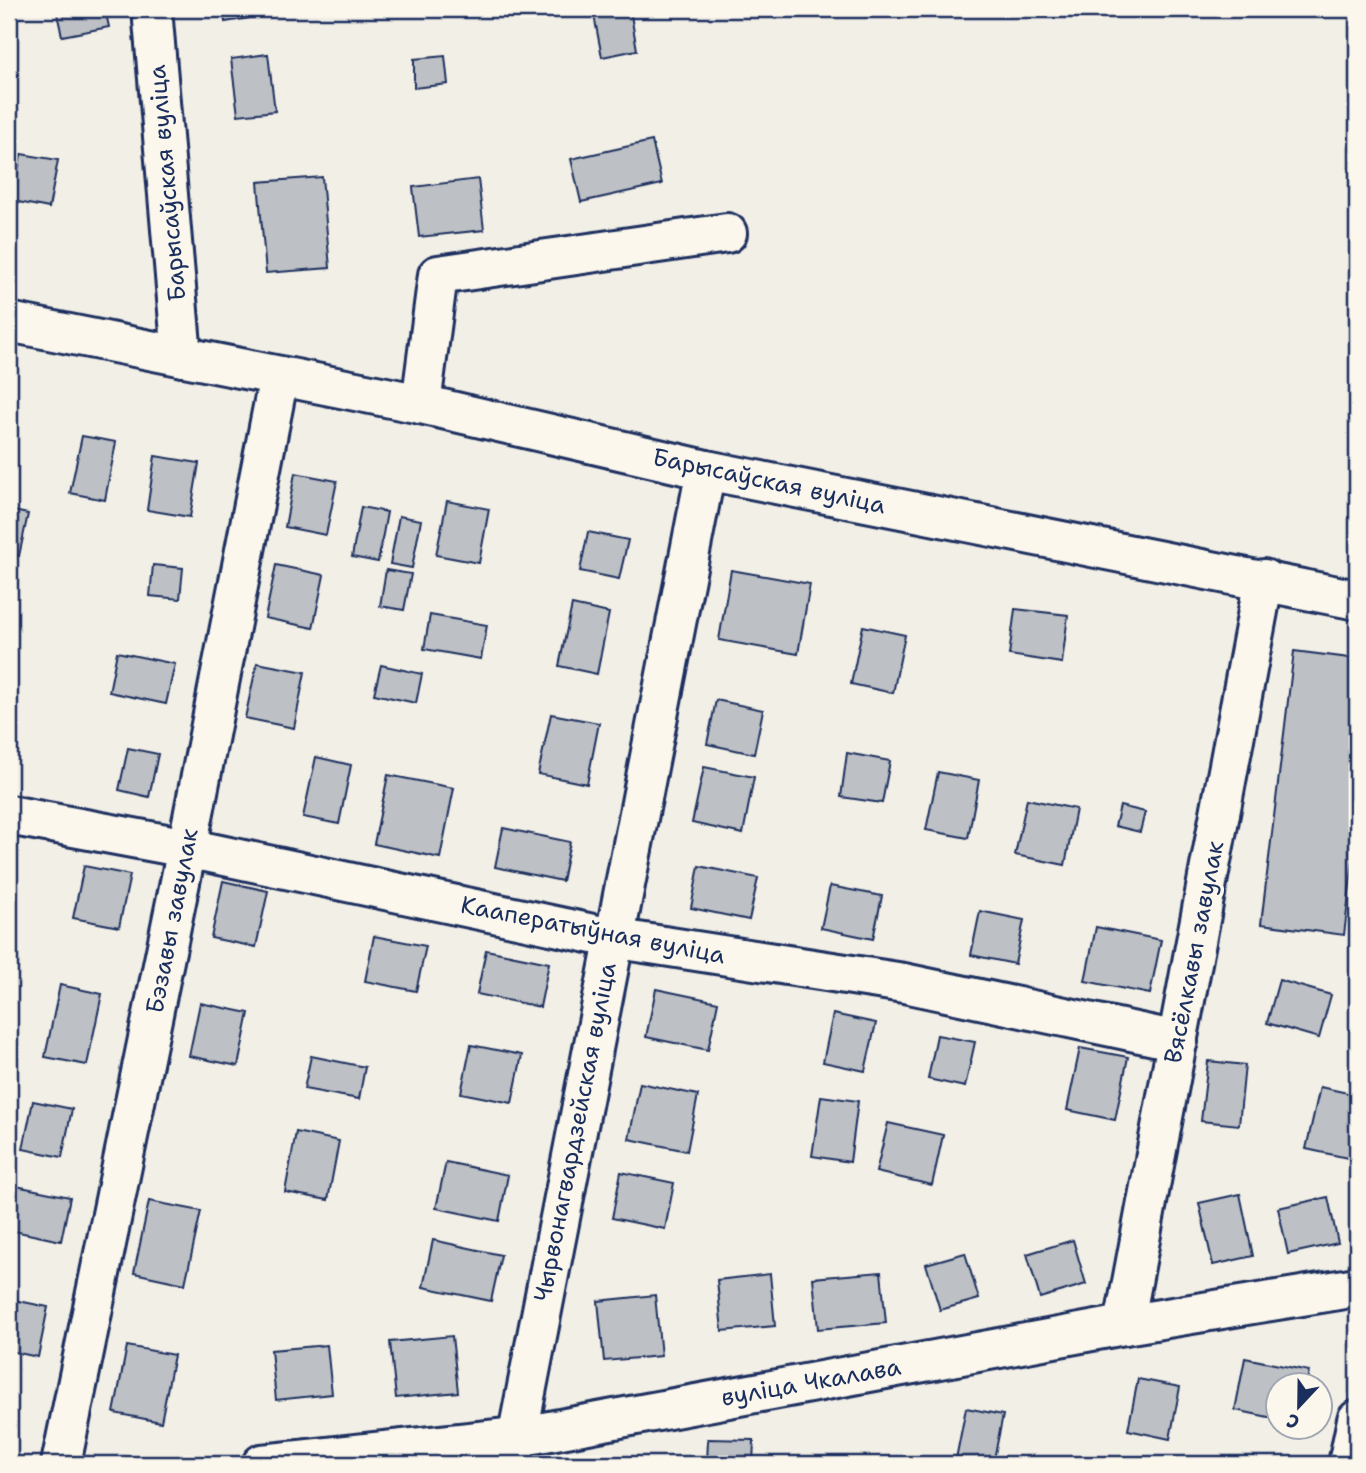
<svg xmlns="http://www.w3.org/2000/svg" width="1366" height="1473" viewBox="0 0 1366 1473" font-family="'Shantell Sans',sans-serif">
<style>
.building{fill:#bdc0c4;stroke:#1b2f5e;stroke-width:2}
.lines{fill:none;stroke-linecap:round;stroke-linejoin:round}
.minor-casing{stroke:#1b2f5e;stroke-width:44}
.major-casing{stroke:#1b2f5e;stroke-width:44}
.minor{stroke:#fbf7ec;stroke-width:38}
.major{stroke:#fbf7ec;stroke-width:38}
.labels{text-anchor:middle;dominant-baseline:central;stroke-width:7;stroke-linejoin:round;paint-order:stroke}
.street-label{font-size:24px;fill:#1b2f5e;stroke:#fbf7ec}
</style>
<rect width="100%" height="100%" fill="#f2efe6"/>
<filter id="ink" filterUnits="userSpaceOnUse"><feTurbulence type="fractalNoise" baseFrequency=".0143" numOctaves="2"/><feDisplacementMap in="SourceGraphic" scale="14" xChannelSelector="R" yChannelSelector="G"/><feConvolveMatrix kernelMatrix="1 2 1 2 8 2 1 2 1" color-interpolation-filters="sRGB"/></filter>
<g filter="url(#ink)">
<g class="building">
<polygon points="56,9 105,9 109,27 62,36"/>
<polygon points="223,9 281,9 281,13 225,22"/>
<polygon points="630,9 637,50 602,57 594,15"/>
<polygon points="268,54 275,111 238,115 231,59"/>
<polygon points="445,56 448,84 414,88 414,59"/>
<polygon points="652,141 662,184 581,202 571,159"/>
<polygon points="21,154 58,160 49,208 13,201"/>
<polygon points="322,177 330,268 266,273 258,182"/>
<polygon points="478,179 484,230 419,237 413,187"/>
<polygon points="82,436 116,442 105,500 70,493"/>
<polygon points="155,456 199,463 190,517 147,510"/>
<polygon points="295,473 337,481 326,535 285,527"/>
<polygon points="447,501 489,509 479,563 436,555"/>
<polygon points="361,507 387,512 378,562 352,557"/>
<polygon points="9,510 28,514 19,556 9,554"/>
<polygon points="399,516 421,520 412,568 390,564"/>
<polygon points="588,532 628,540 619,579 580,571"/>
<polygon points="153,565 183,568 180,599 150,596"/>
<polygon points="276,565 324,575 313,628 265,618"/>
<polygon points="386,570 411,574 404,610 380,606"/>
<polygon points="731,570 810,584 798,654 719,640"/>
<polygon points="572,605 609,613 597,674 559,666"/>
<polygon points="1015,609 1068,615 1062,663 1009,655"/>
<polygon points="430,615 487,625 481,659 424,649"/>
<polygon points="863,626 905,635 893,693 851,684"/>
<polygon points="1294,651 1357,659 1357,828 1344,935 1261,924"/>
<polygon points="117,652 175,664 166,704 109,692"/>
<polygon points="257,663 305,672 294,728 245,718"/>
<polygon points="381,665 422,674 416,703 374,694"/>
<polygon points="716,700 763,710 754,754 707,744"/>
<polygon points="551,714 599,723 587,784 538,774"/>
<polygon points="128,748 158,754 149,797 119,790"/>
<polygon points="847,753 890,761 882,803 841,797"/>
<polygon points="316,757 351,765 339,824 303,817"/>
<polygon points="704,767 754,777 743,834 692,823"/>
<polygon points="938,772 979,780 968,838 926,830"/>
<polygon points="388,775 454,788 440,858 374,844"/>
<polygon points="1027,799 1076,809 1065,865 1015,855"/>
<polygon points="1120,806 1145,812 1140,832 1115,826"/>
<polygon points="503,828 570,842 562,881 495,867"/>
<polygon points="84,866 130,875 119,927 73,918"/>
<polygon points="699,866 758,878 749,920 691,908"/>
<polygon points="223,881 268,891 256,947 211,938"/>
<polygon points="830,886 882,896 873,939 821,928"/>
<polygon points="980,911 1024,920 1015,964 971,955"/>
<polygon points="1096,927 1161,940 1150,994 1085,981"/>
<polygon points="374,936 426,946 416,991 365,981"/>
<polygon points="486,950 549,963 540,1007 477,994"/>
<polygon points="1279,980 1331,995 1319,1038 1267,1023"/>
<polygon points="60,985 102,994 87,1065 45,1057"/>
<polygon points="656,989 718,1002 708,1050 646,1037"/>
<polygon points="200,1003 249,1013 238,1066 189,1056"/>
<polygon points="833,1014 876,1023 865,1071 823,1062"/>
<polygon points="937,1035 975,1042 965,1087 928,1079"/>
<polygon points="471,1045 522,1055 512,1103 461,1093"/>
<polygon points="1080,1048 1128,1057 1115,1120 1067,1110"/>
<polygon points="311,1056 365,1067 359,1099 304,1089"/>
<polygon points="1208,1061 1245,1065 1239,1125 1201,1121"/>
<polygon points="640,1083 698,1095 687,1151 629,1139"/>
<polygon points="1320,1087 1357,1095 1357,1160 1306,1149"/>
<polygon points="821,1096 858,1101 850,1162 812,1156"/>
<polygon points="33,1101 72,1109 62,1157 23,1149"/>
<polygon points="888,1123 943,1135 932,1185 876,1172"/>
<polygon points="296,1132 339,1141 328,1200 285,1192"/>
<polygon points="446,1162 508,1175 499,1221 436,1208"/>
<polygon points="621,1172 674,1183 665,1229 612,1218"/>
<polygon points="11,1185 70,1197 61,1241 9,1230"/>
<polygon points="1240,1194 1253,1256 1213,1265 1199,1203"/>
<polygon points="1328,1197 1338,1243 1288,1254 1278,1208"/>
<polygon points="149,1201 201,1211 185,1284 134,1273"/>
<polygon points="433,1240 501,1255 491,1301 423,1287"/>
<polygon points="1073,1240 1086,1284 1040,1298 1027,1254"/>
<polygon points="965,1253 979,1299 940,1310 926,1264"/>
<polygon points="881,1272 886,1323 818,1329 813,1278"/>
<polygon points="770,1274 775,1326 722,1331 717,1280"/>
<polygon points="655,1295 661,1356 604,1361 598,1301"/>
<polygon points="9,1299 48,1307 38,1357 9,1351"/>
<polygon points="452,1336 458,1392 396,1398 390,1342"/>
<polygon points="327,1345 332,1394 276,1400 271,1350"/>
<polygon points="127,1346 174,1355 161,1422 114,1413"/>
<polygon points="1245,1358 1309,1371 1306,1386 1278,1386 1278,1419 1235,1410"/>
<polygon points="1138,1379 1180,1387 1170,1439 1128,1430"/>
<polygon points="966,1408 1003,1415 993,1464 955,1464"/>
<polygon points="708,1439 754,1440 753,1464 707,1464"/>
</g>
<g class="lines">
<defs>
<g id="minor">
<polyline points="152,9 182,357"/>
<polyline points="9,322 421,404 706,470 1357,600"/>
<polyline points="421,404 438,275 727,233"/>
<polyline points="9,815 187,848 612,938 904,983 1178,1041"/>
<polyline points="1124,1325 1264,579"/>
<polyline points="61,1464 187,848 279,376"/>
<polyline points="512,1464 706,470"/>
<polyline points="1348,1464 1357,1420"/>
</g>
<polyline id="major" points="262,1464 517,1437 1124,1325 1357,1287"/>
</defs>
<use href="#minor" class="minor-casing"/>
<use href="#major" class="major-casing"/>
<use href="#minor" class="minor"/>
<use href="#major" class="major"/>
</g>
</g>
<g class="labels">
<g class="street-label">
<text transform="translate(167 183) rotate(-95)">Барысаўская вуліца</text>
<text transform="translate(769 481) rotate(12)">Барысаўская вуліца</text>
<text transform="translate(172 921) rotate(-79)">Бэзавы завулак</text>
<text transform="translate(593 930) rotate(11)">Кааператыўная вуліца</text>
<text transform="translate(1194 952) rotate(-79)">Вясёлкавы завулак</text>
<text transform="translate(575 1132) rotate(-79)">Чырвонагвардзейская вуліца</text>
<text transform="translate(811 1382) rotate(-10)">вуліца Чкалава</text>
</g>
</g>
<rect width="1366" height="1473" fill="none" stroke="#fbf7ec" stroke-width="35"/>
<rect x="18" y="18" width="1331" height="1438" fill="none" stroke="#1b2f5e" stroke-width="2.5" filter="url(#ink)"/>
<g transform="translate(1299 1406) rotate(202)"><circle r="33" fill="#fbf7ec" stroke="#a1a7b3" stroke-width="2"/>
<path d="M0-5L12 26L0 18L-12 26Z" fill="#1b2f5e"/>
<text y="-10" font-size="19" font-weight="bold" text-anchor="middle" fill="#1b2f5e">С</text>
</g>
</svg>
